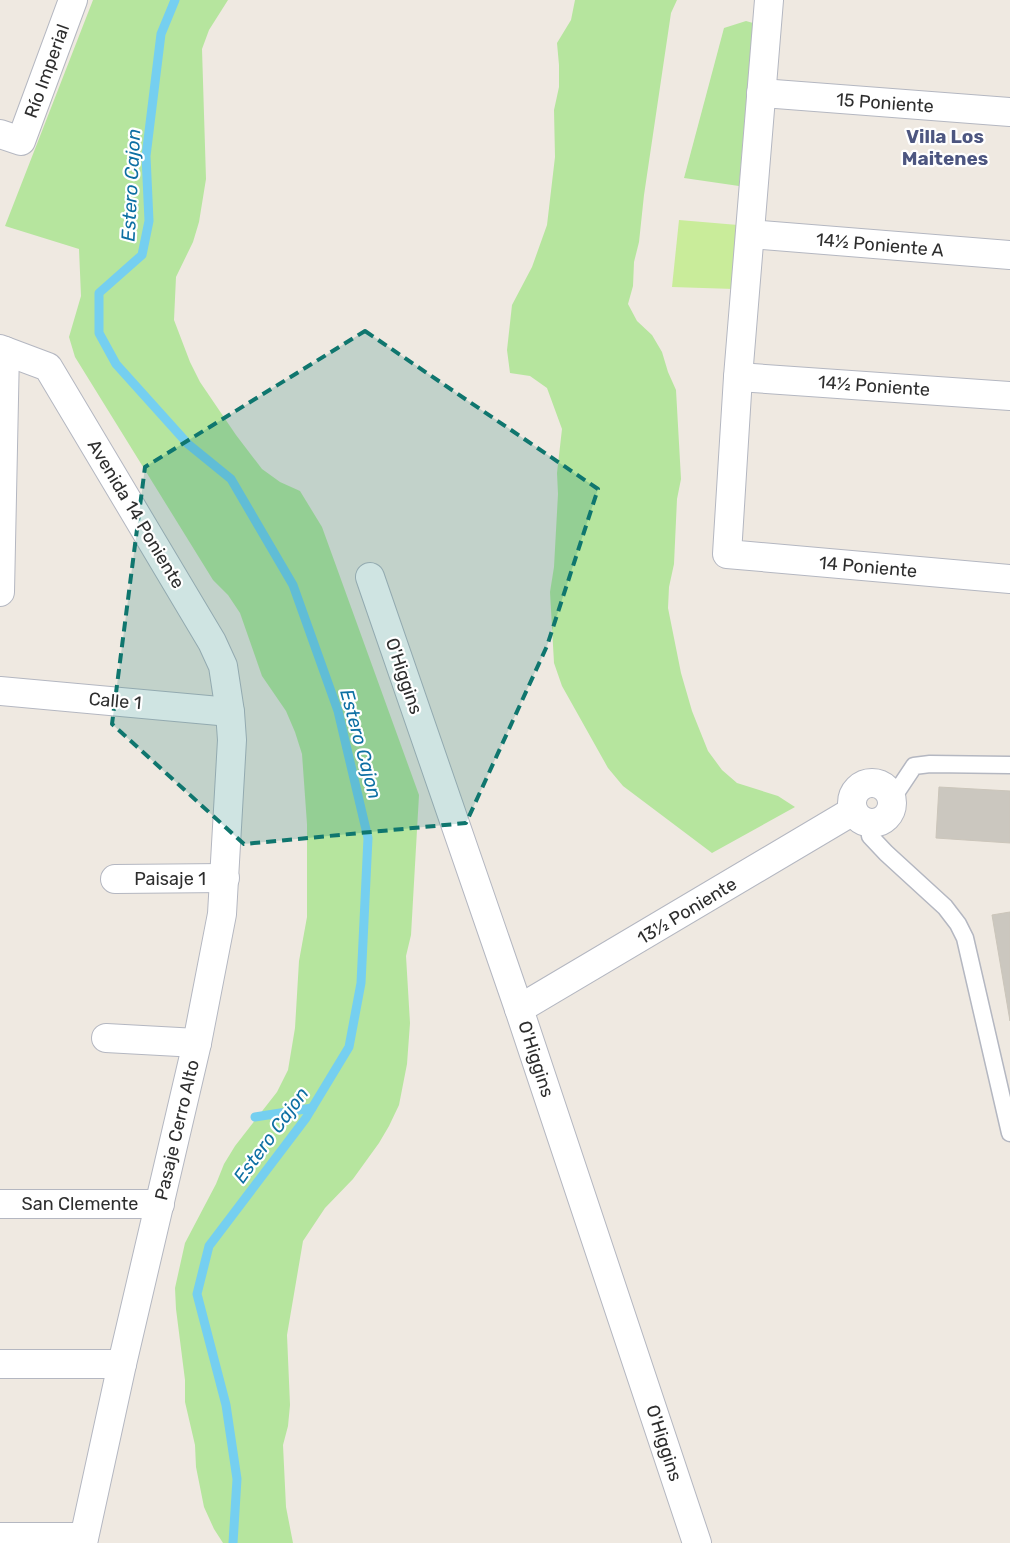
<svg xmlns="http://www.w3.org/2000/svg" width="1010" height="1543" viewBox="0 0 1010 1543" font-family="Rubik,sans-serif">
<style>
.green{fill:#b6e59e}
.pitch{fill:#c9ec9a}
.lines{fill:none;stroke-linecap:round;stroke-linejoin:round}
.stream{stroke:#75cff0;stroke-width:9}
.building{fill:#cbc7bf;stroke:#cbc5ba}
.service-casing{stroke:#b4b7c1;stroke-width:19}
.minor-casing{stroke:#b4b7c1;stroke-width:30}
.service{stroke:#fff;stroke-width:16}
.minor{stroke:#fff;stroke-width:28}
.marked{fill:#0f766e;fill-opacity:0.2;stroke:#0f766e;stroke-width:4;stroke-dasharray:10 6;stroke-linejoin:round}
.labels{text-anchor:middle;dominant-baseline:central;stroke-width:4.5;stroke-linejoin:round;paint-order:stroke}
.street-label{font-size:18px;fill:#2e2e2e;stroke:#fff}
.neighbourhood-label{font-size:19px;font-weight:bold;fill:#4d5680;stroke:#fff}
.water-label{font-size:19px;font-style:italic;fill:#0d6fa3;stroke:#fff}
</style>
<rect width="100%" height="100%" fill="#efe9e1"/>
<g class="green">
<polygon points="93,0 228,0 209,30 202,49 206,179 199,222 193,242 176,277 174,320 190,362 200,382 236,435 262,469 280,482 300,491 322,527 419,795 411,935 406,956 410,1023 407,1064 399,1105 389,1126 379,1143 353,1179 325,1208 303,1241 287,1335 290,1405 288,1426 283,1445 286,1507 293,1543 223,1543 214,1529 204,1507 196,1467 195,1445 185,1402 185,1380 176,1309 175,1288 185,1243 216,1184 224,1164 235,1146 277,1092 288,1070 295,1028 299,961 307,917 307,824 302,754 295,732 286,711 262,676 240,613 228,595 213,580 75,357 69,337 81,296 79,249 5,226"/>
<polygon points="575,0 677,0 671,13 644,195 639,242 634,262 633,286 628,304 637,321 652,335 662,352 668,372 676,390 681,479 677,499 674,564 669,587 668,608 681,673 692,711 708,751 722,770 737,783 778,796 795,807 712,853 623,786 608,768 562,686 554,663 550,592 554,567 558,494 557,473 562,429 547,388 530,376 510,373 507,350 512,305 532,267 547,225 555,157 554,110 559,87 559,65 557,43 571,20"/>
<polygon points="746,21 753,23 739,186 684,178 724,28"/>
</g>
<polygon class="pitch" points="679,220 738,225 734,289 672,287"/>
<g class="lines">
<g class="stream">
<polyline points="175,0 161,34 146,156 149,221 142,255 99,293 99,333 116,364 188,444 231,479 293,585 338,711 368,838 361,983 349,1047 306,1118 209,1246 197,1294 226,1405 237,1479 233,1543"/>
<polyline points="255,1117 312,1108"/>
</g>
</g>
<g class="building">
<polygon points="939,787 1010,791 1010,843 936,838"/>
<polygon points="1010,912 1010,1021 992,915"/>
</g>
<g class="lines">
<defs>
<g id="service">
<polyline points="892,799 914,766 930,764 1010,765"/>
<polyline points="869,823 870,836 886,853 945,907 958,924 965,938 1010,1133"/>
</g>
<g id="minor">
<polyline points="769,0 738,377 727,554 1010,579"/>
<polyline points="761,93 1010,112"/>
<polyline points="0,134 21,141 73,0"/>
<polyline points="750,234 1010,255"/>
<polyline points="0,349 48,367 212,642 223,666 230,712 232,740 222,914 197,1043 122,1364 83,1543"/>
<polyline points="738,377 1010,396"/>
<polyline points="370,577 519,1009 697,1543"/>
<polyline points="0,592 5,351"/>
<polyline points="0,691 230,712"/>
<circle cx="872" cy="803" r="20"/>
<polyline points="115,879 225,878"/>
<polyline points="519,1009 853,811"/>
<polyline points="106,1038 197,1043"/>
<polyline points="0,1204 160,1204"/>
<polyline points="0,1364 122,1364"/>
<polyline points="0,1537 84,1537"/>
</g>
</defs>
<use href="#service" class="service-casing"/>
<use href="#minor" class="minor-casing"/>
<use href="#service" class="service"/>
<use href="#minor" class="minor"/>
</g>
<path class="marked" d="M365,331L598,489L547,646L466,823L244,844L112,724L145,467Z"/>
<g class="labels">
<g class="street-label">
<text transform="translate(47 71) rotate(-70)">Río Imperial</text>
<text transform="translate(885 103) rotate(4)">15 Poniente</text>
<text transform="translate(880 245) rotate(5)">14½ Poniente A</text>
<text transform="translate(874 386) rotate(4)">14½ Poniente</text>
<text transform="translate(136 514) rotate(59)">Avenida 14 Poniente</text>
<text transform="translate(868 567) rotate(5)">14 Poniente</text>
<text transform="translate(404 676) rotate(71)">O'Higgins</text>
<text transform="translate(115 701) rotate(5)">Calle 1</text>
<text x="170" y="879">Paisaje 1</text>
<text transform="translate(687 911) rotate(-31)">13½ Poniente</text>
<text transform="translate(536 1059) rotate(72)">O'Higgins</text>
<text transform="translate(177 1130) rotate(-77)">Pasaje Cerro Alto</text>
<text x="80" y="1204">San Clemente</text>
<text transform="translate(664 1443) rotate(72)">O'Higgins</text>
</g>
<g class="neighbourhood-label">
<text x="945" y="136">Villa Los<tspan x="945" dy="22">Maitenes</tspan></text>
</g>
<g class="water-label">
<text transform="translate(131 185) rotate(-87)">Estero Cajon</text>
<text transform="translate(361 744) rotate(75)">Estero Cajon</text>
<text transform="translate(271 1135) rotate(-54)">Estero Cajon</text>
</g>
</g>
</svg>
